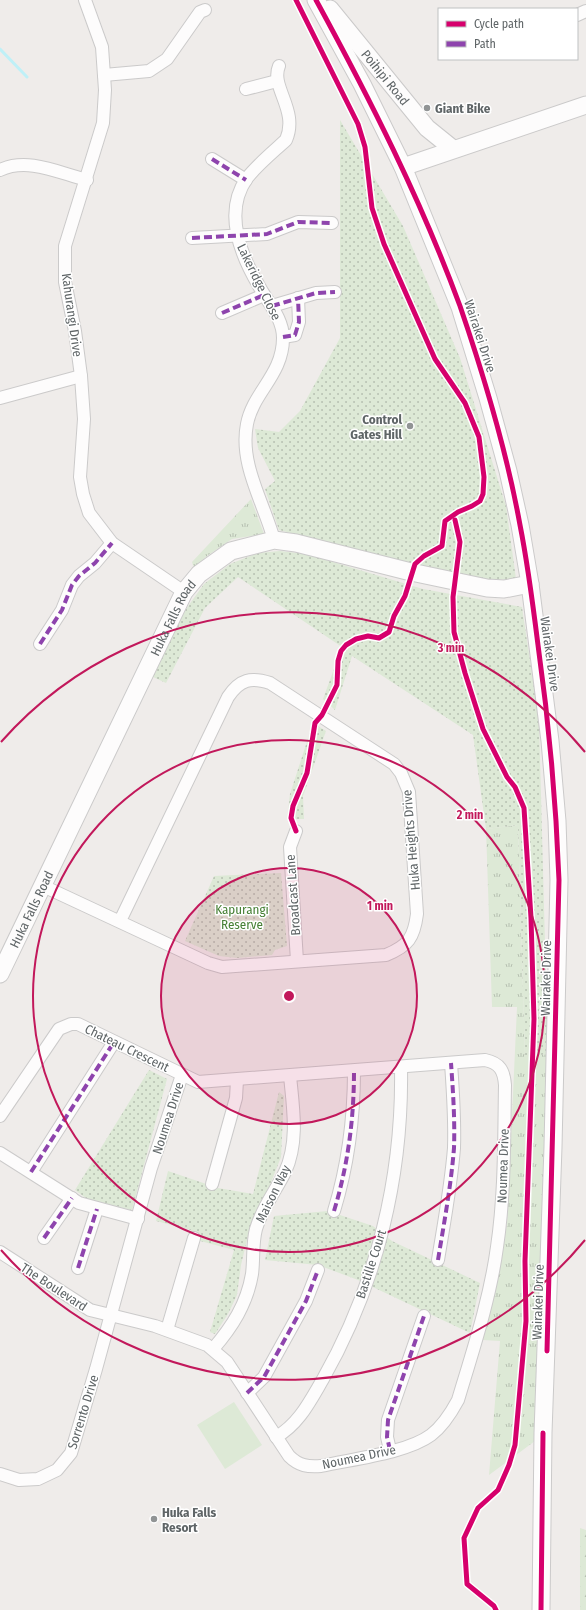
<svg xmlns="http://www.w3.org/2000/svg" width="586" height="1610" viewBox="0 0 586 1610" font-family="'Fira Sans Condensed',sans-serif">
<style>
.grass{fill:url(#grass-tufts)}
.forest{fill:url(#forest-firs)}
.park{fill:url(#park-dots)}
.pitch{fill:#dde9d6}
.lines{fill:none;stroke-linecap:round;stroke-linejoin:round}
.stream{stroke:#bff0f7;stroke-width:3}
.street-casing{stroke:#cbcaca;stroke-width:14}
.secondary-casing{stroke:#cbcaca;stroke-width:19}
.street{stroke:#fdfcfc;stroke-width:12}
.secondary{stroke:#fdfcfc;stroke-width:17}
.quiet{stroke:#8e44ad;stroke-width:4;stroke-dasharray:8 4;stroke-linecap:butt}
.cycleway-casing{stroke:#fff;stroke-width:8}
.cycleway{stroke:#d6006c;stroke-width:5}
.ring{fill:none;stroke:#c2185b;stroke-width:2}
.poi-dot{fill:#919495;stroke:#fff;stroke-width:1.5}
.labels{text-anchor:middle;dominant-baseline:central;stroke-width:3;stroke-linejoin:round;paint-order:stroke}
.street-label{font-size:13px;fill:#5f6567;stroke:#fff}
.poi-label{font-size:13px;font-weight:bold;fill:#5f6567;stroke:#fff;text-anchor:start}
.park-label{font-size:13px;fill:#478036;stroke:#fff}
.centre{fill:#c2185b;stroke:#fff;stroke-width:2}
.ring-label{font-size:12px;text-anchor:middle;font-weight:bold;fill:#c2185b;stroke:#fff;stroke-width:3;stroke-linejoin:round;paint-order:stroke}
</style>
<defs>
<pattern id="grass-tufts" width="24" height="20" patternUnits="userSpaceOnUse"><rect width="24" height="20" fill="#dde9d6"/><path d="M3 7l-1-3M5 7V3M7 7l1-3M15 17l-1-3M17 17v-4M19 17l1-3" fill="none" stroke="#b6c0b1"/></pattern>
<pattern id="forest-firs" width="22" height="20" patternUnits="userSpaceOnUse"><rect width="22" height="20" fill="#dde9d6"/><path d="M5 1l3.5 6h-7zM16 11l3.5 6h-7z" fill="#b6c0b1"/></pattern>
<pattern id="park-dots" width="8" height="8" patternUnits="userSpaceOnUse"><rect width="8" height="8" fill="#dde9d6"/><path d="M2 2h.1M6 6h.1" fill="none" stroke="#b6c0b1" stroke-width="1.8" stroke-linecap="round"/></pattern>
</defs>
<rect width="100%" height="100%" fill="#efecea"/>
<g class="grass">
<polygon points="251,499 264,534 232,539 207,556 194,568 192,562"/>
<polygon points="518,825 525,1056 548,1054 535,1441 489,1475 500,1341 483,1340 507,1225 517,1007 492,1007 486,829"/>
</g>
<polygon class="forest" points="580,1528 586,1530 586,1610 580,1610"/>
<g class="park">
<polygon points="340,120 403,226 460,358 506,506 516,579 474,580 279,530 265,489 275,481 258,448 255,429 279,432 300,411 340,338"/>
<polygon points="280,551 306,554 423,589 522,607 539,721 548,1054 525,1057 518,825 486,829 473,735 352,656 335,710 323,699 342,647 238,577 205,608 166,683 151,676 186,609 204,584 230,564 258,553"/>
<polygon points="313,723 326,731 303,796 304,819 287,819 290,794"/>
<polygon points="281,873 287,946 275,950 272,955 237,958 219,956 185,941 214,876"/>
<polygon points="149,1070 167,1079 132,1210 87,1199 75,1190"/>
<polygon points="279,1092 284,1096 281,1157 270,1185 251,1223 241,1265 237,1295 228,1314 215,1334 210,1332 234,1250 189,1238 191,1230 156,1221 168,1171 218,1188 253,1194"/>
<polygon points="328,1211 373,1226 392,1241 480,1283 470,1333 358,1280 318,1265 265,1260 274,1216"/>
</g>
<polygon class="pitch" points="234,1402 262,1445 225,1469 197,1425"/>
<g class="lines">
<polyline class="stream" points="0,49 27,77"/>
<defs>
<g id="street">
<polyline points="85,0 102,47 105,90 103,123 65,246 65,282 75,331 81,376 84,419 80,477 83,494 89,513 112,543 184,592"/>
<polyline points="577,15 586,11"/>
<polyline points="104,75 149,71 167,59 200,12 205,10"/>
<polyline points="246,89 277,81"/>
<polyline points="212,159 246,180"/>
<path d="M0,170C28,157 59,173 87,180"/>
<polyline points="192,238 267,234 298,222 332,223"/>
<polyline points="272,306 316,293 335,292"/>
<polyline points="222,313 264,295"/>
<polyline points="283,337 295,335 299,322 298,298"/>
<polyline points="0,398 81,376"/>
<path d="M274,540C264,503 239,464 247,424C253,392 283,375 283,338C283,318 268,303 259,286C240,254 223,212 247,178C258,164 273,152 286,140C299,110 270,87 279,66"/>
<polyline points="40,644 62,610 72,585 79,576 95,563 112,543"/>
<polyline points="296,831 290,847 297,961"/>
<path d="M43,886L208,963L222,967L386,955C408,946 414,938 417,914L409,792L401,773L394,764L270,683C251,677 240,679 228,697L120,921"/>
<path d="M0,1116L59,1029L71,1024H78L198,1082L485,1060C500,1063 504,1071 505,1085C504,1139 505,1193 497,1247C490,1299 473,1350 458,1400C451,1413 443,1426 431,1435C407,1453 352,1459 321,1466C308,1467 299,1466 289,1456L227,1362L207,1345L155,1326L90,1310L0,1252"/>
<polyline points="0,1153 79,1203 138,1219"/>
<polyline points="31,1172 114,1042"/>
<polyline points="212,1184 236,1098 237,1080"/>
<path d="M334,1211C348,1165 354,1119 354,1071"/>
<polyline points="44,1238 72,1198"/>
<path d="M438,1260C444,1223 451,1186 454,1148C455,1120 453,1091 451,1063"/>
<polyline points="78,1268 97,1209"/>
<polyline points="167,1330 194,1238"/>
<path d="M213,1349C232,1327 247,1304 252,1274C254,1259 252,1244 256,1229C262,1208 275,1192 285,1172C299,1142 293,1107 290,1076"/>
<polyline points="247,1393 264,1377 306,1301 318,1270"/>
<path d="M276,1437C299,1424 310,1401 323,1379C377,1284 403,1176 401,1067"/>
<polyline points="390,1450 387,1437 388,1420 424,1316"/>
<polyline points="0,1474 19,1480 38,1479 57,1470 71,1453 96,1369 151,1168 182,1075"/>
</g>
<g id="secondary">
<polyline points="316,0 362,84 403,167 460,307 488,398 508,471 520,525 530,584 550,741 557,821 559,880 553,1147 543,1433 541,1610"/>
<path id="s1" d="M330,9L427,128L453,149"/>
<polyline points="403,167 586,105"/>
<path id="s2" d="M0,974L184,592L199,574L231,551L274,540L296,543L411,572L487,588L504,589L530,584"/>
</g>
</defs>
<use href="#street" class="street-casing"/>
<use href="#secondary" class="secondary-casing"/>
<use href="#street" class="street"/>
<use href="#secondary" class="secondary"/>
<g class="quiet">
<polyline points="212,159 246,180"/>
<polyline points="192,238 267,234 298,222 332,223"/>
<polyline points="272,306 316,293 335,292"/>
<polyline points="222,313 264,295"/>
<polyline points="283,337 295,335 299,322 298,298"/>
<polyline points="40,644 62,610 72,585 79,576 95,563 112,543"/>
<polyline points="31,1172 114,1042"/>
<path d="M334,1211C348,1165 354,1119 354,1071"/>
<polyline points="44,1238 72,1198"/>
<path d="M438,1260C444,1223 451,1186 454,1148C455,1120 453,1091 451,1063"/>
<polyline points="78,1268 97,1209"/>
<polyline points="247,1393 264,1377 306,1301 318,1270"/>
<polyline points="390,1450 387,1437 388,1420 424,1316"/>
</g>
<defs>
<g id="cycleway">
<path d="M316,0C370,99 421,200 460,306C484,376 507,453 520,525C528,565 533,605 538,645C549,723 556,801 559,880L547,1351"/>
<polyline points="455,520 460,542 453,597 454,632 465,673 483,729 507,777 515,787 524,808 531,918 534,1019 525,1261 526,1321 515,1445 509,1465 498,1490 478,1508 464,1538 467,1584 494,1606 496,1610"/>
<polyline points="296,831 291,818 293,806 307,773 315,723 322,715 337,685 338,661 341,651 346,645 356,639 368,636 379,638 389,632 394,616 405,596 415,564 424,556 442,546 445,521 458,512 472,506 480,501 483,494 484,477 479,437 465,403 435,359 384,244 372,208 365,147 358,124 296,0"/>
<polyline points="541,1610 543,1433"/>
</g>
</defs>
<use href="#cycleway" class="cycleway-casing"/>
<use href="#cycleway" class="cycleway"/>
</g>
<circle cx="289" cy="996" r="128" fill="#c2185b" fill-opacity=".12"/>
<g class="ring">
<circle cx="289" cy="996" r="128"/>
<circle cx="289" cy="996" r="256"/>
<path d="M585 1240A384 384 0 0 1 1 1250M1 742A384 384 0 0 1 585 752"/>
</g>
<g class="poi-dot">
<circle cx="427" cy="108" r="4"/>
<circle cx="410" cy="426" r="4"/>
<circle cx="154" cy="1519" r="4"/>
</g>
<g class="labels">
<g class="street-label">
<text stroke="none"><textPath href="#s1" startOffset="88">Poihipi Road</textPath></text>
<text transform="translate(259 282) rotate(64)">Lakeridge Close</text>
<text transform="translate(72 315) rotate(82)">Kahurangi Drive</text>
<text transform="translate(480 336) rotate(72)">Wairakei Drive</text>
<text stroke="none"><textPath href="#s2" startOffset="396">Huka Falls Road</textPath></text>
<text transform="translate(550 654) rotate(82)">Wairakei Drive</text>
<text transform="translate(411 840) rotate(-95)">Huka Heights Drive</text>
<text transform="translate(293 895) rotate(-94)">Broadcast Lane</text>
<text stroke="none"><textPath href="#s2" startOffset="72">Huka Falls Road</textPath></text>
<text transform="translate(546 978) rotate(-89)">Wairakei Drive</text>
<text transform="translate(127 1048) rotate(26)">Chateau Crescent</text>
<text transform="translate(168 1118) rotate(-72)">Noumea Drive</text>
<text transform="translate(503 1166) rotate(-88)">Noumea Drive</text>
<text transform="translate(273 1194) rotate(-64)">Maison Way</text>
<text transform="translate(371 1264) rotate(-72)">Bastille Court</text>
<text transform="translate(54 1287) rotate(33)">The Boulevard</text>
<text transform="translate(538 1302) rotate(-88)">Wairakei Drive</text>
<text transform="translate(83 1412) rotate(-73)">Sorrento Drive</text>
<text transform="translate(359 1457) rotate(-12)">Noumea Drive</text>
</g>
<g class="poi-label">
<text x="435" y="108">Giant Bike</text>
<text x="402" y="419" text-anchor="end">Control<tspan x="402" dy="15">Gates Hill</tspan></text>
<text x="162" y="1512">Huka Falls<tspan x="162" dy="15">Resort</tspan></text>
</g>
<g class="park-label">
<text x="242" y="909">Kapurangi<tspan x="242" dy="15">Reserve</tspan></text>
</g>
</g>
<circle cx="289" cy="996" r="6" class="centre"/>
<g class="ring-label">
<text x="451" y="652">3 min</text>
<text x="470" y="819">2 min</text>
<text x="380" y="910">1 min</text>
</g>
<rect x="438" y="8" width="140" height="52" fill="#ffffff" stroke="#bfc1c2"/>
<rect x="446" y="21" width="20" height="6" fill="#d6006c" stroke="#bfc1c2"/>
<text x="474" y="28" font-size="12" fill="#5f6567">Cycle path</text>
<rect x="446" y="41" width="20" height="6" fill="#8e44ad" stroke="#bfc1c2"/>
<text x="474" y="48" font-size="12" fill="#5f6567">Path</text>
</svg>
